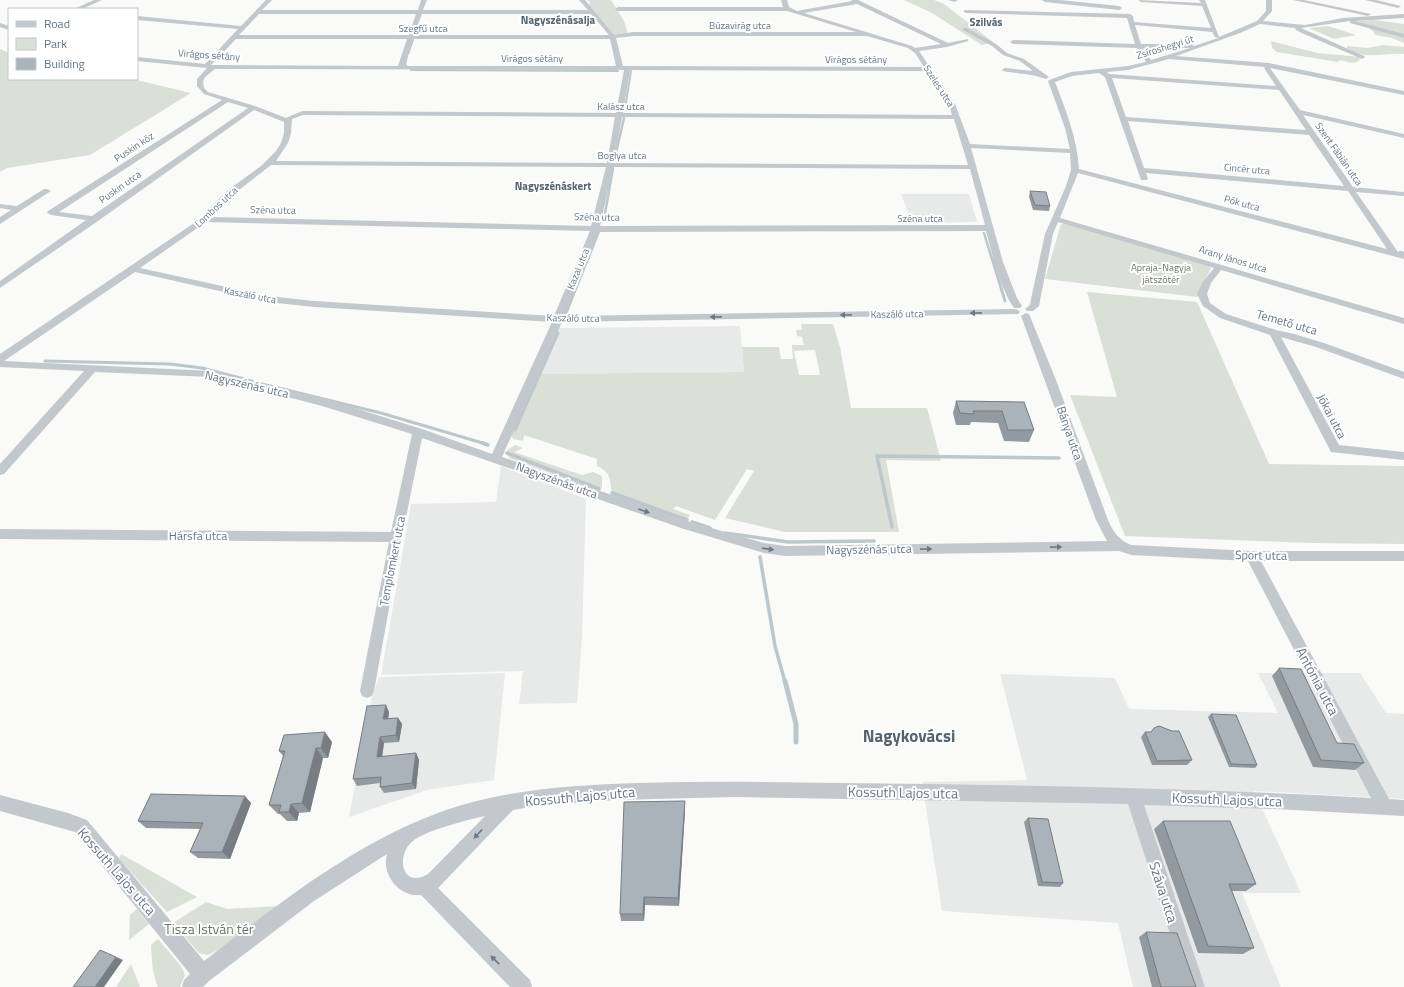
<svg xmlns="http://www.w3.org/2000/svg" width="1404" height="987" viewBox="0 0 1404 987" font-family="'Titillium Web',sans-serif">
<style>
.built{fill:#e8e9e9}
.green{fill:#dadfd7;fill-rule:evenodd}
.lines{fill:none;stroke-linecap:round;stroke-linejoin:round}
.stream-far4{stroke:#bbc7cb;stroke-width:2}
.stream-far3{stroke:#bbc7cb;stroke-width:2.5}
.stream-far2{stroke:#bbc7cb;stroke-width:3}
.stream-far1{stroke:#bbc7cb;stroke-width:3.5}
.stream{stroke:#bbc7cb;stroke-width:5}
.minor{fill:#c3c8cc;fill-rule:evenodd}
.wall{fill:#929a9f}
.shaded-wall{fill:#777d82}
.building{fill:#aab3b9;stroke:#777d82}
.oneway{fill:#6a7a87}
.labels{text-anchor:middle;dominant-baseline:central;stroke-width:4;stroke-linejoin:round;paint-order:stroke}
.far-street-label{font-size:10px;fill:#657683;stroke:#fff}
.far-park-label{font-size:10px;fill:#687a64;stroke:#fff}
.far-neighbourhood-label{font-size:11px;font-weight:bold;fill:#57646e;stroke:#fff}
.street-label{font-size:12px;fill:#657683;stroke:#fff}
.near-street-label{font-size:14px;fill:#657683;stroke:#fff}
.near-park-label{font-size:14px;fill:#687a64;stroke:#fff}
.near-quarter-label{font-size:17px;font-weight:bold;fill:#57646e;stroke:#fff}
</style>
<rect width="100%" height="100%" fill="#fafaf8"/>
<g class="built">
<polygon points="901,194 969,194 977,222 912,223"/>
<polygon points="740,326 744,372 539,374 559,328"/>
<polygon points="501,466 586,499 582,638 577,703 519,704 523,671 381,675 411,504 496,502"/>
<polygon points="505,673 494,780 427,790 349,817 371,701 379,677"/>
<polygon points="1258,673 1360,673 1386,713 1404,714 1404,799 1254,791 1301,893 1242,893 1281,987 1133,987 1118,923 942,911 922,782 1027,780 1000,674 1115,678 1129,709 1278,713"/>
</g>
<g class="green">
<polygon points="587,0 611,0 624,21 628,34 614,36 588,4 591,3"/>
<polygon points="904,0 934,0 944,4 993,42 982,45 932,13"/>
<polygon points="1375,20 1404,24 1404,35 1355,21"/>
<polygon points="1328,26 1356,35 1334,39 1309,28"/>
<polygon points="1367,27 1404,37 1404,43 1392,38 1375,35 1373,31"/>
<path d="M1271,41L1317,53L1350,56L1358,57L1360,60C1354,65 1347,62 1340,60L1338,62L1277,52L1272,48Z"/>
<path d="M1383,45L1404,47V54C1385,52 1363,61 1347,48V46L1368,48Z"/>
<polygon points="0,49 9,53 9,79 132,79 191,93 90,155 7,168 0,172"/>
<polygon points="1061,224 1066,224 1207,265 1211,268 1197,297 1045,279"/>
<polygon points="1087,292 1197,302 1269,464 1404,466 1404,544 1313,543 1125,536 1070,395 1117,397"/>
<path d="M801,324H833L840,347L851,408H927L941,461L886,460L899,532H785L725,518L754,471L747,469L715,520L676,506L673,509L690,515L685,522L612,496C610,481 612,473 597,466V459L524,435L523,441L514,439L511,436L539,374L744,372L742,347H779L781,359H793L792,345H804L802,337L797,336L796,330H802ZM815,350L820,375H799L794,351Z"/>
<polygon points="515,445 523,448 514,452 582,475 593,472 602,476 602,487 597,490 509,458 507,450"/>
<polygon points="121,854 197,897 167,912 119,859"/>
<polygon points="206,902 227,909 279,906 224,947 208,955 199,953 173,923"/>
<polygon points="137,909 149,924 129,940 130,915"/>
<path d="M158,939L181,966L185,975L180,987H158C152,974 152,960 151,945Z"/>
<polygon points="131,964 140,987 116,987"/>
</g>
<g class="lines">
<g class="stream-far4">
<polyline points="408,54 413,40"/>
<polyline points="407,56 405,65 407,67"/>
<polyline points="411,70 618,71"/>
<polyline points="625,109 631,71"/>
</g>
<g class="stream-far3">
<polyline points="615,157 624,118"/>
<polyline points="604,219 613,168"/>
<polyline points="984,233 992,259"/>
<polyline points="1400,252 1404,253"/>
<polyline points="588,259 599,231"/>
</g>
<g class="stream-far2">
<polyline points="992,258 1005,301"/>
<polyline points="566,313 588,258"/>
<polyline points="45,361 170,364 202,368 252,381"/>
<polyline points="262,384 381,413 486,444"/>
<polyline points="515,430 558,333"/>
</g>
<g class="stream-far1">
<polyline points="482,443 488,445"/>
<polyline points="507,453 599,489"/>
<polyline points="612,493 687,520"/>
<polyline points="692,522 710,528"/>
<polyline points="892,527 877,456 1059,458"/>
<polyline points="725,533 788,542 874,541"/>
<polyline points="760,557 775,646 785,682"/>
</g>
<polyline class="stream" points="785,681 796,724 796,742"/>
<g class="minor">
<polygon points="94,0 102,0 82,9 74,9"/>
<path d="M266,0H272L262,10H418L421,0H427L423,10H588L579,0H585L614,35L633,32H856L787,11H618L615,9L618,7H783L781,0H787L789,7L797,11L852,1L851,0H858L948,43L968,39V41L947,47L919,51L955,104L970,144L1070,149L1065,128L1048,81L1049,80L1071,72L1128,66L1146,62L1137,48L1013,44L1010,42L1013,40L1135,44L1127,18L966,13L964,12V10L1130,14L1133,16L1134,22L1211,28L1202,6L1141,2L1138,0L1201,3L1199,0H1205L1219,37L1257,21L1266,11V0H1272V11L1263,21L1305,25L1343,18L1404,14V18L1355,21L1404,34V38L1350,23V21L1301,28L1364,56L1365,57L1362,59L1304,34L1296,30L1295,28L1260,24L1240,33L1176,56L1269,63L1404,91V95L1270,68L1300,110L1404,134V138L1303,115L1353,187L1404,192V196L1356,192L1398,252L1404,253V259L1078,173L1060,218L1404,318V324L1221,270L1211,283L1207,294L1210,303L1226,314L1276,330L1294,334L1324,343L1404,372V379L1316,347L1281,337L1339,445L1404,452V460L1331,452L1270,335L1220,318L1203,306L1197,294L1202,283L1214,268L1058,222L1053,234L1039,306L1033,311H1027L1025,309L1030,305L1031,299L1045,234L1066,186L1071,170L1070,153L971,148L1003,262L1017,298L1022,306L1020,308H1014C999,286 993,256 986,231L598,232L564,316L1015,309L1018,310L1020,312L1018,314L562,322L502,457L690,522L764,543L786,546L1107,541L1096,520L1021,316L1026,313L1029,314L1056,380L1108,520C1113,532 1119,540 1131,545L1252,551H1404V561H1261L1389,799L1404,800V816L1275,809L1144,805L1205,987H1187L1128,804L735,797L615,800L530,807L513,810L438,888L530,980L532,987H510L421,895C399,898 381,874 387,854L314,901L209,981L203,987H182L184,980L190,974L75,832L0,811V795L68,813L87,820L204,961C279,904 355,842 446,810C508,789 574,785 639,783C706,781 773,782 840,783C1017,785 1194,788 1371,798L1248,561L1131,555L1119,551L786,556L764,553L684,529L422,438L402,537L374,691L372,696L367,698L362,696L360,691L389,542L0,539V529L391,532L412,434L322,406L211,377L95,372L4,474L0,475V464L84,371L0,367V354L197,221L228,190L261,166L276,151L281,143L284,133V122L254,110L98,221L0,288V281L86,220L51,215L47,213L48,211L222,100L204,94L197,86V79L207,68L137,61V57L205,64L238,29L137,20V16L241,26ZM857,4L941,44L915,48L912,46L804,13ZM259,14H416L409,35H239ZM422,14H591L609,35H414ZM1135,25L1212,32L1215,37L1218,38L1194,46L1191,44H1141ZM633,36H867L908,48L915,53L924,67L623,66L616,38ZM236,39H407L398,66L211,65ZM413,39H610L616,66H404ZM1143,48H1190L1151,60ZM1169,59L1265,67L1264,68L1276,86L1109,74L1107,72L1128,70ZM215,69L624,70L616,113L302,111L286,118L255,106L208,92L204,88L203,82L205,77ZM630,70L927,71L949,104L952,115L623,113ZM1099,73L1105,77L1141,180H1147L1148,178L1146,173L1348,191L1387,249L1079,169C1077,137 1066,111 1055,82L1072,76ZM1112,78L1279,90L1306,130L1126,117ZM228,102L248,108L92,216L59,212ZM303,115L615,117L607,163L276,161L288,143L291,133L292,119ZM622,117L954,119L968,165L614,163ZM1128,121L1309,135L1344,186L1144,168ZM271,165L606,167L591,226L211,217L239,190ZM613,167L970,169L985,225L600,226ZM206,222L590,231L554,316L314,301L268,296L140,268ZM135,272L268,302L314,307L552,322L492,454L422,429L329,400L211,371L4,361ZM485,816L428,874C401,890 395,854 414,840C428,830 467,820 485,816Z"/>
<polygon points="948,0 958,0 955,2"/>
<polygon points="1042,0 1060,0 1119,6 1122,8 1119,10 1045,2"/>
<polygon points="1293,0 1304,0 1371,14 1368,16"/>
<polygon points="1365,0 1376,0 1401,6 1398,8"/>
<polygon points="0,23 9,26 9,30 0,27"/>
<path d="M963,28H967L996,44L1007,53L1024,59L1049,77L1046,79C1030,73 1019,74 1003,71L1002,70L1005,68L1033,71L1020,61L1003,55L992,46L963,30Z"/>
<polygon points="44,189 47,189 51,191 0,224 0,217 11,210 0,208 0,204 17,206"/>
</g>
</g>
<g class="wall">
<polygon points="1030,191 1050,206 1049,211 1033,210 1029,197"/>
<polygon points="956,401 1024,402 1034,430 1029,442 1004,441 998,423 971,422 970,425 956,425 953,413"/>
<polygon points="1279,668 1337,743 1364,763 1355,770 1313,767 1272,676"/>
<polygon points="389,712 388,719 398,718 402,724 399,742 384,743 382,757 416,753 419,760 416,789 384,793 380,787 380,783 357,786 353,779"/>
<polygon points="1211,714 1257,765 1255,768 1229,767 1208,717"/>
<polygon points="1145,732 1192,760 1187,765 1152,765 1141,737"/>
<polygon points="332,742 328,758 323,758 310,812 299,813 297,821 287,821 280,814 278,814 269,805 283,756 279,751"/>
<polygon points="251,803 230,859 198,858 190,852 200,829 146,828 138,821"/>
<polygon points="685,810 679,906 645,905 644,921 621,921 620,914"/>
<polygon points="1028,818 1063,883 1060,887 1038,886 1024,822"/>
<polygon points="1163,821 1256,884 1246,891 1232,891 1254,948 1243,954 1198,953 1154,829"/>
<polygon points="1146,932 1196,987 1152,987 1139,937"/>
</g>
<g class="shaded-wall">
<polygon points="386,705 389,712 387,726 383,719"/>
<polygon points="398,718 402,724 399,742 396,735"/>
<polygon points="325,732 332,742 328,758 321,748"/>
<polygon points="380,737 384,743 381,764 377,757"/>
<polygon points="316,748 323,758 310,812 302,803"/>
<polygon points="416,753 419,760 416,789 412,783"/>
<polygon points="245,796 251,803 230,859 222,852"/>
<polygon points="685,801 685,810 679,906 678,898"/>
<polygon points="291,804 299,813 297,821 289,812"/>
<polygon points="644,897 645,905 644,921 643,914"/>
<polygon points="116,957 123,960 104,987 95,987"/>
</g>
<g class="building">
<polygon points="1030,191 1046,192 1050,206 1035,205"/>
<polygon points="956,401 1024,402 1034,430 1008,430 1002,411 973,411 974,414 960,413"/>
<polygon points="1279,668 1301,669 1337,743 1354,744 1364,763 1321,760"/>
<polygon points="386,705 383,719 398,718 396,735 380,737 377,757 416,753 412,783 380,787 381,777 353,779 367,706"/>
<polygon points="1211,714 1236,715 1257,765 1231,764"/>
<polygon points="1159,726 1172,731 1179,731 1192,760 1157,761 1145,732 1151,732 1154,728"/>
<polygon points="325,732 321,748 316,748 302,803 291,804 289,812 279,812 281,805 269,805 285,751 279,751 284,735"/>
<polygon points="151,794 245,796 222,852 190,852 203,823 138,821"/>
<polygon points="685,801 678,898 644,897 643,914 620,914 624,802"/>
<polygon points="1028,818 1048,819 1063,883 1042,882"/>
<polygon points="1163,821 1230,821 1256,884 1229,884 1254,948 1208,946"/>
<polygon points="1146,932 1177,933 1196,987 1161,987"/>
<polygon points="100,950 116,957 95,987 73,987"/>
</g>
<defs><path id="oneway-solid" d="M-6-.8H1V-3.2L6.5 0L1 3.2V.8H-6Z"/></defs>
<g class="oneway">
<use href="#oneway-solid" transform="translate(976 313) rotate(179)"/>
<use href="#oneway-solid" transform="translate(846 315) rotate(179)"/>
<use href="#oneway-solid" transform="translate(716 317) rotate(179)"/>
<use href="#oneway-solid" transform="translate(644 511) rotate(19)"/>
<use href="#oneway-solid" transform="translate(1056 547) rotate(-1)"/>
<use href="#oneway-solid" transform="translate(768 549) rotate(8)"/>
<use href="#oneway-solid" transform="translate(926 549) rotate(-1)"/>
<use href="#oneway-solid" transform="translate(478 834) rotate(133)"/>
<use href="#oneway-solid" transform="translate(495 960) rotate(-136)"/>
</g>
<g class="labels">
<g class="far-street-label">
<text x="740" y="25">Búzavirág utca</text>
<text x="423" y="28">Szegfű utca</text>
<text transform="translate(1165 47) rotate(-17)">Zsíroshegyi út</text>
<text transform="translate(209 55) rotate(4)">Virágos sétány</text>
<text x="532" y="58">Virágos sétány</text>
<text x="856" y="59">Virágos sétány</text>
<text transform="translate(939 86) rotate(57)">Szeles utca</text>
<text x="621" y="106">Kalász utca</text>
<text transform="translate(134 147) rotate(-33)">Puskin köz</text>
<text transform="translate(1339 154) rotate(55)">Szent Fábián utca</text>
<text x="622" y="155">Boglya utca</text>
<text transform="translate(1247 169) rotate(5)">Cincér utca</text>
<text transform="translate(120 187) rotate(-35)">Puskin utca</text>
<text transform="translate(1242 203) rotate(15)">Pók utca</text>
<text transform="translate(216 207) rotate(-43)">Lombos utca</text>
<text transform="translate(273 210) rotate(1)">Széna utca</text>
<text transform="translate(597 217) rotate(1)">Széna utca</text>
<text x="920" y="218">Széna utca</text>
<text transform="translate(1233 259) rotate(17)">Arany János utca</text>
<text transform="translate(578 269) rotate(-68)">Kazal utca</text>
<text transform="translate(250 295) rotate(11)">Kaszáló utca</text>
<text transform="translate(897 314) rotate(-1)">Kaszáló utca</text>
<text transform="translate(573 318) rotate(1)">Kaszáló utca</text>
</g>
<g class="far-park-label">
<text x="1161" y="267">Apraja-Nagyja<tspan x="1161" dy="12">játszótér</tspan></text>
</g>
<g class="far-neighbourhood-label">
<text x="558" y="20">Nagyszénásalja</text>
<text x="986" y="22">Szilvás</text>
<text x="553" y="186">Nagyszénáskert</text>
</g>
<g class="street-label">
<text transform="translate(1287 322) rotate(16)">Temető utca</text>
<text transform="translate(247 384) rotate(13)">Nagyszénás utca</text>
<text transform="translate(1332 416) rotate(62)">Jókai utca</text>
<text transform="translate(1070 433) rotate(71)">Bánya utca</text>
<text transform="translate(557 480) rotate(20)">Nagyszénás utca</text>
<text x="198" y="535">Hársfa utca</text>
<text transform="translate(869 549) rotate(-1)">Nagyszénás utca</text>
<text transform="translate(1261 555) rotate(1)">Sport utca</text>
<text transform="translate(392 561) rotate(-79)">Templomkert utca</text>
</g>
<g class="near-street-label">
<text transform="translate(1318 681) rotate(62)">Antónia utca</text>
<text transform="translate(903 792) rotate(1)">Kossuth Lajos utca</text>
<text transform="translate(580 796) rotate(-5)">Kossuth Lajos utca</text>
<text transform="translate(1227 799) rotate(2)">Kossuth Lajos utca</text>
<text transform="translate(117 871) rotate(49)">Kossuth Lajos utca</text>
<text transform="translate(1164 892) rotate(72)">Száva utca</text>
</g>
<g class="near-park-label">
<text x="209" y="928">Tisza István tér</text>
</g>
<g class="near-quarter-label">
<text x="909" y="736">Nagykovácsi</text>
</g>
</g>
<rect x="8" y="8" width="130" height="72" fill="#ffffff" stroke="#c1c8cd"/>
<rect x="16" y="21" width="20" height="6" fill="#c3c8cc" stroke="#c1c8cd"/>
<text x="44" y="28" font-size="12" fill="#657683">Road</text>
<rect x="16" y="38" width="20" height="12" fill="#dadfd7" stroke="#c1c8cd"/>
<text x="44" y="48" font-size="12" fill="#657683">Park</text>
<rect x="16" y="58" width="20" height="12" fill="#aab3b9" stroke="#c1c8cd"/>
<text x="44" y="68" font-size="12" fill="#657683">Building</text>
</svg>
